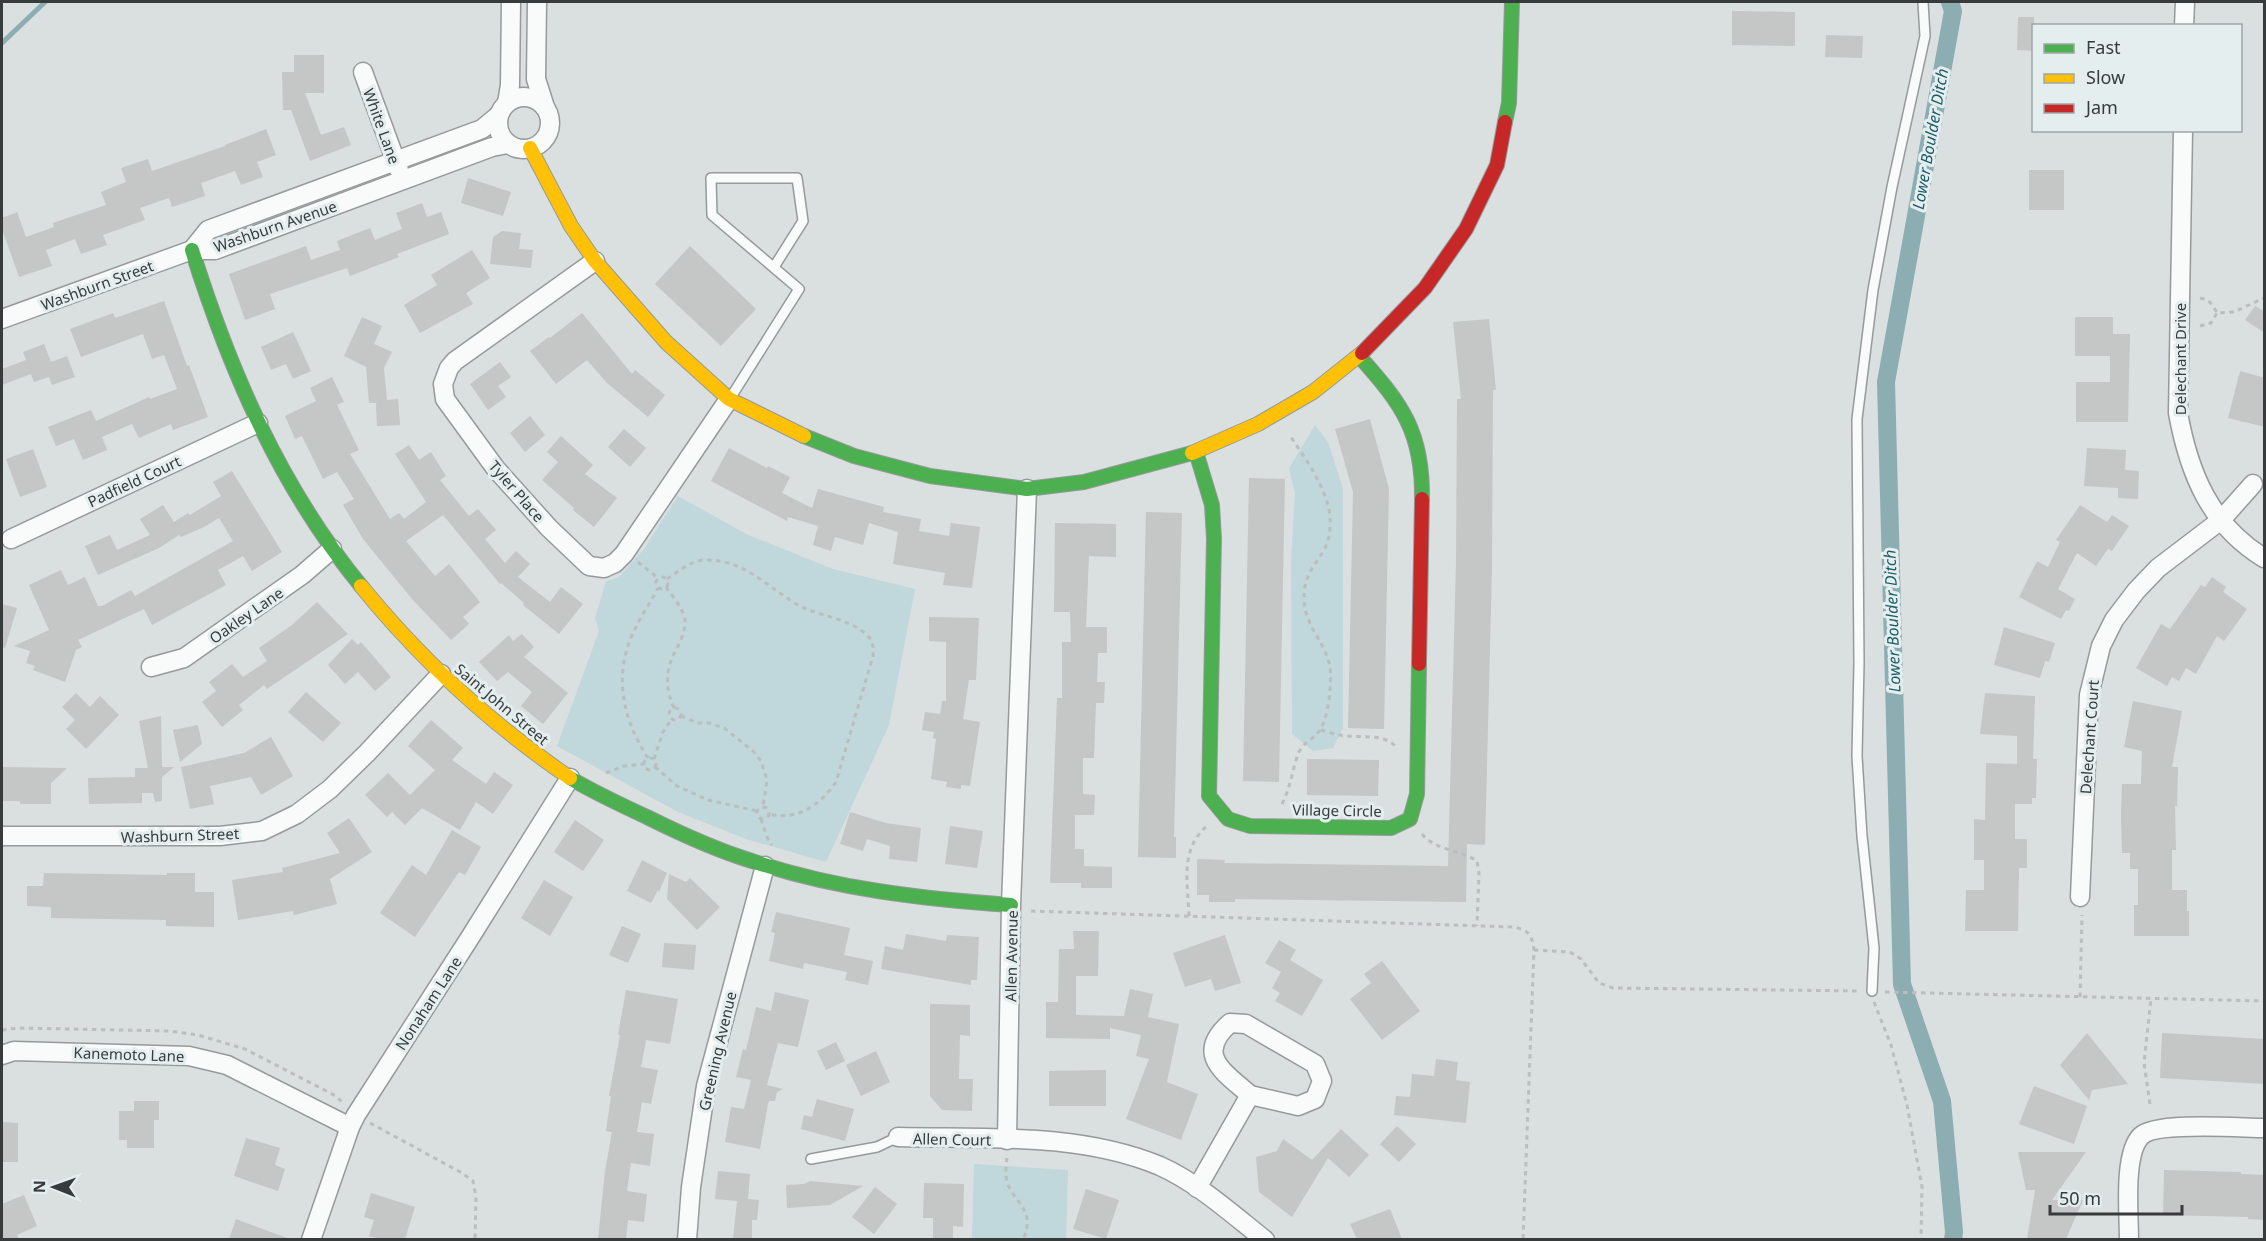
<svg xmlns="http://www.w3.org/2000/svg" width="2266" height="1241" viewBox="0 0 2266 1241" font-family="'Noto Sans',sans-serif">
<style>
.green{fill:#c0d7db}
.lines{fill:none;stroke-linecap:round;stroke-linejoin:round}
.stream{stroke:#8cadb2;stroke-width:5}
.canal{stroke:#8cadb2;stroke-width:18}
.building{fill:#c5c6c6}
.lane-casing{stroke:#969a9a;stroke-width:12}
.street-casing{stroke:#969a9a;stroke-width:21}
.fast-casing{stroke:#969a9a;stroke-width:16}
.slow-casing{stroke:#969a9a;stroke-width:16}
.jam-casing{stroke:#969a9a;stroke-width:16}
.path{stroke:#bbbdbe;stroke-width:3;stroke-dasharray:4.5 4.5;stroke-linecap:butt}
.lane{stroke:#f9fafa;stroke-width:9}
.street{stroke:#f9fafa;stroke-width:18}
.fast{stroke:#4caf50;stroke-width:14}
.slow{stroke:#ffc107;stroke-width:14}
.jam{stroke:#c62828;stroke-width:14}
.labels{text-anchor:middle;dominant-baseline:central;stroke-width:6;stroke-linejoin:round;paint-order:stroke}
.street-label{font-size:15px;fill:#373b3b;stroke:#e5eeef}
.water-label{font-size:16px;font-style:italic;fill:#1a5c64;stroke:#e5eeef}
</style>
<rect width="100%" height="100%" fill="#dadfe0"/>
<g class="green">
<polygon points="1315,425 1328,442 1343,489 1343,728 1333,748 1313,751 1292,734 1291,561 1295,493 1289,469"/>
<polygon points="678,496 748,535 833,569 915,589 889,725 826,862 746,839 678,812 557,746 599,631 595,618 606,581 618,578 644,549"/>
<polygon points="974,1164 1068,1170 1066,1239 972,1239"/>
</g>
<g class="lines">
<polyline class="stream" points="2,43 45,2"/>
<polyline class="canal" points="1950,2 1953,11 1886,382 1902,984 1942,1101 1954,1232 1953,1240"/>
</g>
<g class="building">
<polygon points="1732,11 1795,12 1795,46 1732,45"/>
<polygon points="2018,17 2034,17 2034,51 2017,50"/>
<polygon points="1826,35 1863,36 1862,58 1825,57"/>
<polygon points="294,55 324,55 324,93 305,93 321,135 344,127 351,145 310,161 291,110 283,110 282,72 294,72"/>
<polygon points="266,129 276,155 257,162 263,177 241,185 235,171 201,183 205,196 172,207 169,198 140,208 145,220 103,235 107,245 81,254 75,239 46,250 52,266 19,277 2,229 2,218 17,212 26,237 54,227 53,223 106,205 101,192 126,182 121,168 148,159 152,171 225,146 225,145"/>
<rect x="2029" y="170" width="35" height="40"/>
<polygon points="468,178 511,192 503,216 461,203"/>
<polygon points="422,203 427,217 441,212 449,234 397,254 399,257 350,276 347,268 270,294 275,309 245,320 229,274 306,246 311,260 340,250 337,241 370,228 375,240 402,229 396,213"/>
<polygon points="502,231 521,233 519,249 533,250 531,268 490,264 493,237"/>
<polygon points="690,246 756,309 721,346 655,284"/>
<polygon points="472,250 490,278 466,293 473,304 420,333 404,305 437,285 431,275"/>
<polygon points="164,301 187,366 189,365 208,417 173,430 171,424 139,438 132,424 102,437 107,450 83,460 74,439 56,446 48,427 91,410 96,421 149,397 150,399 177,389 164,355 152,359 143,334 81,357 70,329 113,313 115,318"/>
<polygon points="2255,306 2265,312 2265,333 2245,320"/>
<polygon points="582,313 632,374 635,370 665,395 648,417 607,383 587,360 556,384 530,351 549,337 550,338"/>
<polygon points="362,317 382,326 374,344 392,352 384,368 387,400 398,399 400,425 377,426 376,403 369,403 366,367 344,356"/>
<polygon points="2075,317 2113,317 2113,334 2130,334 2128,422 2076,422 2076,382 2110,382 2110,356 2075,356"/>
<polygon points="1489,319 1496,390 1493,390 1492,568 1485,845 1467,844 1466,902 1235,899 1235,902 1209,902 1209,895 1197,895 1197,859 1225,860 1224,863 1448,866 1456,563 1457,399 1461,399 1453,322"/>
<polygon points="293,332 311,371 293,379 286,364 271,370 261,347"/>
<polygon points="44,344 51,362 67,356 75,377 52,385 49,377 34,382 31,374 2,385 2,369 26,360 23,352"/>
<polygon points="500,362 511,377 498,386 506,397 488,410 470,384"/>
<polygon points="2240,371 2265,378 2265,427 2228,418"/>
<polygon points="332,377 344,402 337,405 359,450 350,454 390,519 399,513 404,519 426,502 395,454 409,445 419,460 431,452 446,476 440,480 469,516 478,509 496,530 485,539 505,563 516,551 530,564 518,577 550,602 561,587 583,604 559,634 523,605 524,603 501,583 500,584 443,515 406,541 435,576 449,564 480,602 463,617 469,624 451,640 412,599 363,539 343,505 354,499 337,472 323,479 302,436 295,439 285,416 316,401 310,388"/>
<polygon points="530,416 545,435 525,452 510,433"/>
<polygon points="1370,419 1389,489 1384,729 1348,728 1353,492 1335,429"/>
<polygon points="624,429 646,448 630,467 608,447"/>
<polygon points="561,436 593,465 585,474 617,498 594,527 573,510 574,508 542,480 558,462 547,452"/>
<polygon points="729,448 767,468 768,466 790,477 782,493 812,508 818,489 884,507 883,512 921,519 919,531 949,536 951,523 980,527 972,588 943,585 945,573 893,564 898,532 869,523 863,545 835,537 831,551 813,545 818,526 788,517 787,521 711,481"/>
<polygon points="2087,448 2126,450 2125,470 2139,471 2138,499 2118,498 2118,488 2084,486"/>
<polygon points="33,449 47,487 20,497 6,459"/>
<polygon points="232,471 282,552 252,571 243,556 218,570 226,585 152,625 144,609 78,640 82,647 76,650 65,682 33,670 35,666 26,663 30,651 14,646 49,630 29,585 61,570 68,585 85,577 98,606 102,606 131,590 135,596 233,541 219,518 204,527 181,537 179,535 159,548 98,575 85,546 110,535 117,550 150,535 140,519 163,505 174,522 188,513 190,515 221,496 213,482"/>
<polygon points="1249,478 1285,479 1279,782 1243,781"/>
<polygon points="2080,505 2107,522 2112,515 2129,526 2112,551 2108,549 2096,566 2077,553 2058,589 2075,599 2069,611 2066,610 2061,619 2019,597 2037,561 2048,567 2060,542 2056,540"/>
<polygon points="1146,512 1182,513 1174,837 1176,837 1176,858 1138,857"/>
<polygon points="1055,523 1116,524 1116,557 1089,556 1086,627 1107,627 1107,653 1098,653 1097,682 1105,682 1104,703 1096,703 1094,758 1083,758 1083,794 1095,795 1094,815 1075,815 1075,849 1084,849 1084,866 1112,867 1112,888 1081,888 1081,883 1050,883 1057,698 1062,698 1062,642 1071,642 1070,612 1054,612"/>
<polygon points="2212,577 2226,587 2223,592 2247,609 2224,641 2217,636 2196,674 2186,668 2179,681 2172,677 2167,686 2136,668 2161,624 2170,629 2201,585 2205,587"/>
<polygon points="317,602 348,634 267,689 264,685 239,705 243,710 222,727 202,702 216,691 209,682 232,664 243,677 267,661 259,648 292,625"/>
<polygon points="2,604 17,608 5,648 2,647"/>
<polygon points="929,617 979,618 976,680 969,680 963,719 980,722 970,786 961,785 961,789 946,787 947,782 931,779 936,739 933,738 934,732 922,730 925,712 940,714 942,701 946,701 946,642 929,641"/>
<polygon points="2004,627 2055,643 2049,662 2045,661 2040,678 1994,665"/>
<polygon points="522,634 534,647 524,657 568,693 543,724 521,706 532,692 508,672 497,681 479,662 509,635 513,641"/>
<polygon points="352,639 358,645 361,642 391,677 375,691 358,672 345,684 328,665"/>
<polygon points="306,692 341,723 323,742 288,712"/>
<polygon points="76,693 90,707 100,696 119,715 86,749 66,729 75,720 62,707"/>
<polygon points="1985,693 2035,696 2033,759 2037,759 2036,798 2032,798 2032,804 2015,804 2015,839 2027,839 2027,868 2019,868 2018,931 1965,931 1966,890 1984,890 1984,860 1974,860 1974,819 1985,820 1986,763 2017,764 2017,736 1980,734"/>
<polygon points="2133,701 2182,711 2172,767 2178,767 2177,806 2175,806 2176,850 2172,850 2172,890 2187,890 2187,911 2189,911 2189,936 2134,936 2134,905 2138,905 2138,869 2130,869 2130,853 2122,853 2121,816 2122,784 2141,784 2142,751 2124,747"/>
<polygon points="161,716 162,767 174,767 162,777 162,801 155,802 153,793 142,793 142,803 89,804 88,778 135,777 135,768 148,768 139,721"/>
<polygon points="431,720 463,748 452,760 486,784 494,772 513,785 493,814 476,802 460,830 422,808 405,825 392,812 387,817 365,795 388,773 410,795 435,770 408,746"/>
<polygon points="198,725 202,744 180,762 173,730"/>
<polygon points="271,737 293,776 261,795 251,777 210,786 214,804 190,809 181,767 244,753"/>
<polygon points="1307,759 1379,760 1378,796 1307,795"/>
<polygon points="2,767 67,768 51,783 51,804 20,804 20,801 2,801"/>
<polygon points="850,812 886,823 921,828 917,862 889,859 890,846 867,839 863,851 840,844"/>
<polygon points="349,818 372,852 330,879 337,904 294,915 293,911 238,920 232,880 283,872 282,868 340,853 327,833"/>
<polygon points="575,820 604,840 583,871 554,852"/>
<polygon points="950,826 983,831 977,868 945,864"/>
<polygon points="452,830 481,847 465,875 459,872 415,937 380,913 412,865 426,875"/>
<polygon points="642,860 667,873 659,892 658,890 651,903 627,891"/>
<polygon points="44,873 167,875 167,873 195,873 195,892 214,892 214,927 166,926 166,920 51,918 51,907 27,906 27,886 43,886"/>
<polygon points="669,874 686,882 690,878 720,907 697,930 667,899"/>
<polygon points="544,880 573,897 550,936 521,918"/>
<polygon points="776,912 850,928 844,955 873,961 868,985 845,980 847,972 804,963 803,969 769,961 775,933 771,932"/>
<polygon points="622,926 641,934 628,963 609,955"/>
<polygon points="1073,931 1099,931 1098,976 1076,976 1076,1015 1124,1016 1130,989 1153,994 1148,1017 1179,1024 1167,1082 1198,1094 1181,1140 1126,1119 1149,1059 1136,1056 1141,1035 1110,1028 1110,1039 1046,1038 1046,1002 1058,1002 1059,949 1074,949"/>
<polygon points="906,934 946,941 947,935 979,937 977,980 971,980 971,985 881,969 885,946 903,950"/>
<polygon points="1225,935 1241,983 1215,991 1211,979 1185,987 1173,953"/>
<polygon points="1279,940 1296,950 1290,960 1323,980 1302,1016 1275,1001 1280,993 1272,988 1281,972 1265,963"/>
<polygon points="664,943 696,945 694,970 662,967"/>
<polygon points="1382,961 1420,1011 1382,1040 1350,999 1371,983 1364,974"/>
<polygon points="626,990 678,999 670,1044 646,1040 641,1067 658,1070 651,1104 642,1102 637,1132 654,1134 650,1166 631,1163 627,1191 647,1194 644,1222 628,1220 626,1239 598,1239 605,1171 612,1132 606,1131 611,1096 609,1096 620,1035 618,1035"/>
<polygon points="775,992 809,1000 798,1047 778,1043 767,1085 783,1089 777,1092 775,1101 769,1101 768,1104 760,1149 725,1142 731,1107 744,1109 751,1080 736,1077 743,1049 746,1050 756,1007 771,1011"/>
<polygon points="930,1004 970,1005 970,1036 960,1035 959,1079 973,1079 972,1111 942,1110 930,1096"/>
<polygon points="2087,1033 2128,1084 2092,1090 2089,1100 2060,1065"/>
<polygon points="2162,1033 2265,1039 2265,1084 2160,1078"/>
<polygon points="836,1042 845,1061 826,1070 817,1051"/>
<polygon points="876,1051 890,1082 861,1096 846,1065"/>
<polygon points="1436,1059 1458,1062 1456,1080 1470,1082 1466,1123 1394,1115 1396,1096 1410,1097 1412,1074 1434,1076"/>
<polygon points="1106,1070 1106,1106 1049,1106 1049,1071"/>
<polygon points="2034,1086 2087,1106 2074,1144 2019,1124"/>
<polygon points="817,1099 854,1109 845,1141 801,1129 804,1115 812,1117"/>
<polygon points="134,1101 159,1101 159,1120 154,1120 154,1148 127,1148 127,1140 119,1140 119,1111 134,1111"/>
<polygon points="2,1122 18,1123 18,1162 2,1162"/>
<polygon points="1397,1126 1416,1144 1399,1162 1380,1144"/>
<polygon points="1341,1129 1369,1155 1349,1177 1328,1158 1292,1217 1259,1192 1256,1157 1277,1151 1283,1139 1312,1160"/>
<polygon points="246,1138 280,1148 275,1165 285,1169 278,1191 234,1176"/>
<polygon points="2018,1152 2086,1152 2052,1200 2083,1200 2066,1239 2027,1239 2035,1190 2026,1190"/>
<polygon points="2164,1170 2241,1172 2241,1174 2265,1175 2265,1220 2248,1219 2248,1217 2163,1215"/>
<polygon points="718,1171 750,1174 748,1199 759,1200 757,1220 752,1220 752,1239 733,1239 737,1201 715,1199"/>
<polygon points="810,1181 863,1186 830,1205 787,1208 786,1185 804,1184"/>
<polygon points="924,1183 964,1184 963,1227 953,1226 953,1239 933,1239 933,1218 923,1218"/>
<polygon points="875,1187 897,1204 874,1234 852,1217"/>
<polygon points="1086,1189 1119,1200 1106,1239 1073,1229"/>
<polygon points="371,1193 415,1207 405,1239 380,1239 369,1236 374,1220 364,1217"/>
<polygon points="24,1195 37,1226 17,1235 19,1239 2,1239 2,1204"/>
<polygon points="1390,1209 1402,1239 1357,1239 1350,1224"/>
<polygon points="236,1219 287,1238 287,1239 229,1239"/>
</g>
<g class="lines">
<defs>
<g id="lane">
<polyline points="731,397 799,289 712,215 711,178 797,178 803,221 774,267"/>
<polyline points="1872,991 1874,948 1862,836 1857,756 1859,663 1857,419 1873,290 1892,187 1925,36 1923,2"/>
<polyline points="811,1159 877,1147 898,1137"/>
</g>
<g id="street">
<polyline points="537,2 536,79 545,107"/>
<polyline points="2184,26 2185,2"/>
<polyline points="363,72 399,170"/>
<circle cx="524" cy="123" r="26"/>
<polyline points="507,103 510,85 511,2"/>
<path d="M2183,130L2178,413C2189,473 2210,525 2264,558"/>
<polyline points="192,250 208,230 482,129 499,115"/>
<polyline points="595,261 455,361 449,368 443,384 445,399 496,469 549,528 589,566 604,568 615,563 624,554 729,399"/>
<polyline points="2,319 192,250 215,250 492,147 508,144"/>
<polyline points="11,539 258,423"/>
<polyline points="151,667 184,658 302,575 332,549"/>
<polyline points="2,836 220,836 262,831 297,814 330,789 367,753 441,674"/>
<polyline points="2080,897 2089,695 2101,646 2114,620 2136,591 2158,568 2221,520 2253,484"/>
<polyline points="2,1055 14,1051 189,1056 227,1065 350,1127"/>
<path d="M898,1137C984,1139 1078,1132 1160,1166C1198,1183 1232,1214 1265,1240"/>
<polyline points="1007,1140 1011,905 1027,489"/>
<path d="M1197,1188L1250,1095L1298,1106L1315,1099L1322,1081L1315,1064L1246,1024L1230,1023C1194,1055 1224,1072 1250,1095"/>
<polyline points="311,1240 350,1127 356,1115 471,936 570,778"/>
<polyline points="687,1240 691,1187 706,1086 765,866"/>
<path d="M2129,1240C2129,1214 2123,1154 2141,1136C2156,1121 2241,1128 2264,1128"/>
</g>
<g id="fast">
<polyline points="1505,122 1509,103 1512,2"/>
<path d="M192,250C230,371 280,487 361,586"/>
<path d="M1359,356C1402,404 1423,432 1422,499"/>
<polyline points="804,436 854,456 930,476 1027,489 1084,482 1192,453"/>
<polyline points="1196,452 1212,505 1214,538 1209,796 1228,819 1250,826 1391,828 1410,819 1417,794 1419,664"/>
<path d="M570,778C595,793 621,805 647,817C681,834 716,850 752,861C835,889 923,899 1011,905"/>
</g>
<g id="slow">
<polyline points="530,148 571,226 595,261 666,342 729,399 804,436"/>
<polyline points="1192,453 1258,424 1313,392 1362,353"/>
<path d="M361,586C422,661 491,724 570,778"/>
</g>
<g id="jam">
<polyline points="1362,353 1425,288 1466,229 1497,165 1505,122"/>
<polyline points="1419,664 1422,499"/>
</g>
</defs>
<use href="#lane" class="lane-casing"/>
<use href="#street" class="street-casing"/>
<use href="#fast" class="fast-casing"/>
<use href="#slow" class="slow-casing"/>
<use href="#jam" class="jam-casing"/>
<g class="path">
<path d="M2200,298C2210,300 2213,305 2217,313L2234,312L2264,298"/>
<polyline points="2200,326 2211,323 2217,313"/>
<polyline points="638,562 658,578"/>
<circle cx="662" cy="583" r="6"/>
<path d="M667,579C680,571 690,560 707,560C746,560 769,589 800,606C822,617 848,618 867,635C873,641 874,648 873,656L836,782C820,805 798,821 769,814"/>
<path d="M666,587C673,597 683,608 685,620C686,633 678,645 673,656C665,673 666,691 674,708"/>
<circle cx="675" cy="714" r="6"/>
<polyline points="681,716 698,723 709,723 724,728 753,751 761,761 767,780 763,806"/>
<path d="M1321,730C1327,732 1334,734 1340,735C1359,739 1384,732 1397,748"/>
<circle cx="650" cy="764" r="6"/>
<path d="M648,758C626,725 615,685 628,646C634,626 648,607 658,588"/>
<polyline points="654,759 663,732 672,719"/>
<polyline points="655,767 677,786 708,800 757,811"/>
<polyline points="606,773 624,766 644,764"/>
<path d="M1282,804C1290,788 1292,773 1297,757C1302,741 1313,741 1320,730C1329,716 1332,682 1330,667C1326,643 1304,625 1304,599C1304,574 1313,569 1324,550C1344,510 1312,469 1291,437"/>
<circle cx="763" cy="813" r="6"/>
<polyline points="761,819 769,842 772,845"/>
<path d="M1422,834C1435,850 1460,850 1477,861L1479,873L1477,926"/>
<path d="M1031,911L1513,927C1528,930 1532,934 1534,950L1523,1240"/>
<path d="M1189,916C1188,883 1179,849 1208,825"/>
<polyline points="1534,950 1570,952 1581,959 1599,983 1613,988 1861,991"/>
<polyline points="1885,992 2264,1001"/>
<polyline points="2080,997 2082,915"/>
<polyline points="1874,1002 1891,1045 1907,1105 1922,1187 1921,1240"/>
<polyline points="2,1030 18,1028 170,1031 198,1035 245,1049 336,1096 343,1103"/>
<polyline points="2150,1104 2144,1063 2151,998"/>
<polyline points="370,1123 462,1173 473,1181 476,1197 475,1240"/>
<path d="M1007,1158C1006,1165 1005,1175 1007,1182C1016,1206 1036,1209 1023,1240"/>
</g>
<use href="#lane" class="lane"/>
<use href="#street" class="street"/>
<use href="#fast" class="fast"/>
<use href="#slow" class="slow"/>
<use href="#jam" class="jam"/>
</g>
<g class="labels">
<g class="street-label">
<text transform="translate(382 126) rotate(70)">White Lane</text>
<text transform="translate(275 226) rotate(-19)">Washburn Avenue</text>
<text transform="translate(97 285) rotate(-20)">Washburn Street</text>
<text transform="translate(2180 359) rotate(-90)">Delechant Drive</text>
<text transform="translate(134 481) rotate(-25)">Padfield Court</text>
<text transform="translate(517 491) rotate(49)">Tyler Place</text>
<text transform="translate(246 615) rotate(-35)">Oakley Lane</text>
<text transform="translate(502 704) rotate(40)">Saint John Street</text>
<text transform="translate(2089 737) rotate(-86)">Delechant Court</text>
<text transform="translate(1337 810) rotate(1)">Village Circle</text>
<text transform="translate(180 835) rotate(-2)">Washburn Street</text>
<text transform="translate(1011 956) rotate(-89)">Allen Avenue</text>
<text transform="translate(428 1003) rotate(-57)">Nonaham Lane</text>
<text transform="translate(717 1051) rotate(-77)">Greening Avenue</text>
<text transform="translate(129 1054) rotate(2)">Kanemoto Lane</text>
<text transform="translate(952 1139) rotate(1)">Allen Court</text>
</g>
<g class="water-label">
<text transform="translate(1930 139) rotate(-80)">Lower Boulder Ditch</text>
<text transform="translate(1892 621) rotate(-92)">Lower Boulder Ditch</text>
</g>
</g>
<rect width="2266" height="1241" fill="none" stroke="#373b3b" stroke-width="6"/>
<rect x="2032" y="24" width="210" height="108" fill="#e5eeef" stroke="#9fa6a7" stroke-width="1.5"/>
<rect x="2044" y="44" width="30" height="9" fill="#4caf50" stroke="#9fa6a7" stroke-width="1.5"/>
<text x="2086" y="54" font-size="18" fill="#373b3b">Fast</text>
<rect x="2044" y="74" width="30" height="9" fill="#ffc107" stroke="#9fa6a7" stroke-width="1.5"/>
<text x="2086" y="84" font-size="18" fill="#373b3b">Slow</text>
<rect x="2044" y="104" width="30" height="9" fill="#c62828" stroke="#9fa6a7" stroke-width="1.5"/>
<text x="2086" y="114" font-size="18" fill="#373b3b">Jam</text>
<g transform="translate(54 1187) rotate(271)" stroke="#e5eeef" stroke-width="4.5" paint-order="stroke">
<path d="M0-4.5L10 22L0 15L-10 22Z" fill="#373b3b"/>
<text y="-9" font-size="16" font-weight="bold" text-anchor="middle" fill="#373b3b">N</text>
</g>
<path d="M2050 1205v9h132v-9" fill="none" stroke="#373b3b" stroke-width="3"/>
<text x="2059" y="1205" font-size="18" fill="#373b3b" stroke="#e5eeef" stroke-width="4.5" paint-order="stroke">50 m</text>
</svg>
